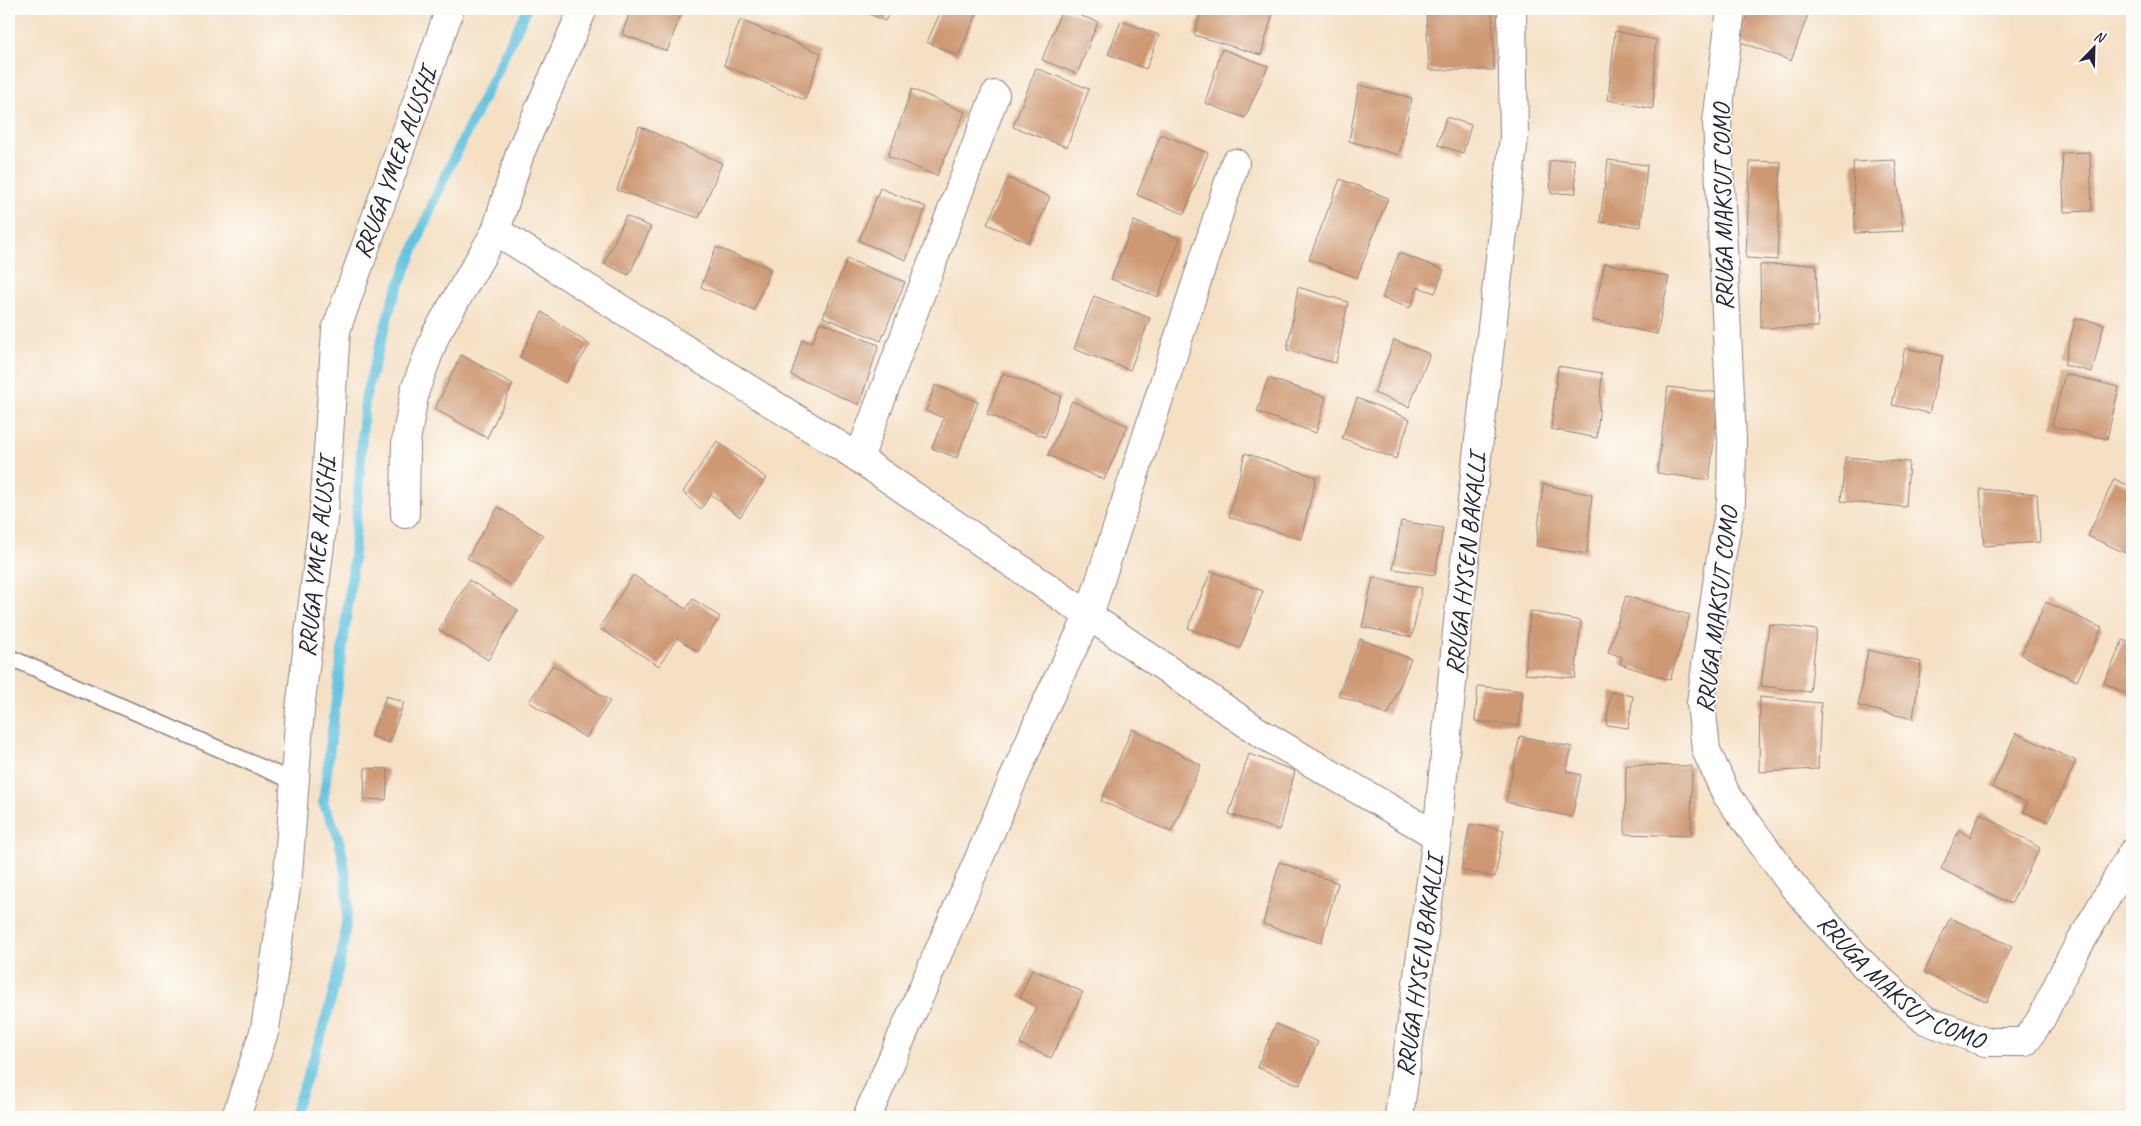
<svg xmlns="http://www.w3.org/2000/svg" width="2141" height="1126" viewBox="0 0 2141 1126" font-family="Caveat,sans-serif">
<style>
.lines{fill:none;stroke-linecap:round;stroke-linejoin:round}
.stream{stroke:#62c4e1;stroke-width:10}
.building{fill:#cd9872}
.service-casing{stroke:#8c8180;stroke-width:18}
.minor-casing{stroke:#8c8180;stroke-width:30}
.service{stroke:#fff;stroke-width:15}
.minor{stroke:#fff;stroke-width:28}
.labels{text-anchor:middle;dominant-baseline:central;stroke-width:4;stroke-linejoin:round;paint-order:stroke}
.street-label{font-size:25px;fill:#22223b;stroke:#fdfcf7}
</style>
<rect width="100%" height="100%" fill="#fdfcf7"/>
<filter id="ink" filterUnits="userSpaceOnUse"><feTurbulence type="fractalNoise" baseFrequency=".02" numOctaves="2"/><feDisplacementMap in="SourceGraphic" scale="10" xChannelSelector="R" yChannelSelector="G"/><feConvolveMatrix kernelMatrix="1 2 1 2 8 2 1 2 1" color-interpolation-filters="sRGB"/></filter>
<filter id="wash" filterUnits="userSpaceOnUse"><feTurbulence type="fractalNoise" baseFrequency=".0096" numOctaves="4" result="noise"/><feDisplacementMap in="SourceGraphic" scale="20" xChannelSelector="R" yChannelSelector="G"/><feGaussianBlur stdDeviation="1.12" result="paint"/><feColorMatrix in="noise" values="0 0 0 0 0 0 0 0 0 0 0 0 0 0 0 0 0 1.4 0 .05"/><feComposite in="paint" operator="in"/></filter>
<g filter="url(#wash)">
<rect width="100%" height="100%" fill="#f5e0c4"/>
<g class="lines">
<path class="stream" d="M292,1117C316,1056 341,980 347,914C349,895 343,849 336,831C332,821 327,812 323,803L353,565L365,398L392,302L442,182L527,9"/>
</g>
<g id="blocks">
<g class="building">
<polygon points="631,9 683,9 667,51 622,34"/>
<polygon points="859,9 891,9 885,21"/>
<polygon points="942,9 979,9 958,56 927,42"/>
<polygon points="1062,9 1098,22 1077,74 1042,60"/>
<polygon points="1135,9 1155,9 1154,13"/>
<polygon points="1202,9 1274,9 1261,55 1194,35"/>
<polygon points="1426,9 1492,9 1494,70 1429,70"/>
<polygon points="1750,9 1810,9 1791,61 1738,41"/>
<polygon points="740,20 821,53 805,100 724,65"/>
<polygon points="1121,21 1159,35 1146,69 1108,54"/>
<polygon points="1615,31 1656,40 1653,109 1608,100"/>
<polygon points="1222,49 1268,66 1245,118 1205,103"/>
<polygon points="1036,68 1089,89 1067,147 1013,127"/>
<polygon points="1359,85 1412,98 1399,155 1349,141"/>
<polygon points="912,89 965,112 937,176 888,156"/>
<polygon points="1446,117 1471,125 1463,153 1438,145"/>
<polygon points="639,126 722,163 699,218 617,190"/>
<polygon points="1161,134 1208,153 1184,214 1137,195"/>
<polygon points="2090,152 2092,211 2064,212 2062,153"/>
<polygon points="1574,159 1576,193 1551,194 1549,161"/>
<polygon points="1608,160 1647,165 1641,227 1600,222"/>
<polygon points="1895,160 1903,231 1855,233 1853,162"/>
<polygon points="1750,161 1781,162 1777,260 1746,258"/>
<polygon points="1008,178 1050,197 1029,243 987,224"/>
<polygon points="1340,179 1388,198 1357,278 1309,259"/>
<polygon points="880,188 926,207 906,260 859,241"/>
<polygon points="626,216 651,227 629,275 604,264"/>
<polygon points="1134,221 1180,239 1158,297 1111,279"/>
<polygon points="716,247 771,269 754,310 701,287"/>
<polygon points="1399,253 1444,270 1435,293 1418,287 1410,308 1382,298"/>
<polygon points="847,259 905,282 881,341 823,317"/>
<polygon points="1605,263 1669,277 1657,334 1592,320"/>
<polygon points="1816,264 1818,327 1761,328 1760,265"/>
<polygon points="1298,287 1348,302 1336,363 1287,350"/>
<polygon points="1094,296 1150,318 1130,370 1074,349"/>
<polygon points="542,312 590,345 565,383 520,357"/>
<polygon points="2075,318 2104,324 2092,372 2064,365"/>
<polygon points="820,322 879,345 859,405 791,375 802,340 812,343"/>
<polygon points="1394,340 1430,354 1409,407 1374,393"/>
<polygon points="1905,348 1943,356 1929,413 1892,405"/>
<polygon points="461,355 513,384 487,438 435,409"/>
<polygon points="1558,366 1602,373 1597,438 1551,429"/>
<polygon points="1003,373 1061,396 1045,437 987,414"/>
<polygon points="2065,374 2119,387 2107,439 2052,426"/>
<polygon points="1268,378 1326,397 1316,433 1257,412"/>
<polygon points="935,385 978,402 957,458 932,448 944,418 926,411"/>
<polygon points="1668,387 1720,393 1709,480 1657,473"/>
<polygon points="1357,398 1410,419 1396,459 1342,438"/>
<polygon points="1072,401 1128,426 1104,480 1048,455"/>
<polygon points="717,441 766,478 740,517 711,494 701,509 683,492"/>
<polygon points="1245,453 1316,477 1301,539 1229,517"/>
<polygon points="1845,457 1909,462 1906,507 1841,501"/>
<polygon points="2114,479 2132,487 2132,556 2088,536"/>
<polygon points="1543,484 1592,495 1587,554 1536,546"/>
<polygon points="1980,489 2037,494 2040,542 1984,546"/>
<polygon points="498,507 543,535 512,586 467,558"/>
<polygon points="1401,521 1443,528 1435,575 1393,569"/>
<polygon points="1211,571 1263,591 1240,648 1188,628"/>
<polygon points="633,575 686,609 693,599 720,617 698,652 677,638 659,666 599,628"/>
<polygon points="1373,577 1422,588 1412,637 1362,627"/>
<polygon points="469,580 518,610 488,660 439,630"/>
<polygon points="1626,596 1690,615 1670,680 1620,664 1622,657 1608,652"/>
<polygon points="2046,602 2102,628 2077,681 2021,655"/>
<polygon points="1530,611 1581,621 1575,678 1525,674"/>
<polygon points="1769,624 1817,630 1810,692 1761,686"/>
<polygon points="1360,639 1411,659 1388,715 1338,695"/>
<polygon points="2123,640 2132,644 2132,696 2104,683"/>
<polygon points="1868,650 1921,662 1913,719 1858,706"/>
<polygon points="553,665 610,701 586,738 529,702"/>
<polygon points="1478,686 1523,691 1519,726 1475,721"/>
<polygon points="1611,692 1633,696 1628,728 1606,725"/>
<polygon points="386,696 404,702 389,743 371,736"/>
<polygon points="1760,697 1821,703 1818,769 1759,772"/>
<polygon points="1132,729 1201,765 1171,832 1101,801"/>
<polygon points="2016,733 2076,761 2048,822 2024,812 2027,803 1992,787"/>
<polygon points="1520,736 1572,747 1566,771 1581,775 1572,817 1506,802"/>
<polygon points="1249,754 1295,771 1279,830 1229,814"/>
<polygon points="1626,765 1692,766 1691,836 1625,834"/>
<polygon points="365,768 388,769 386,800 364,799"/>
<polygon points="1980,813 2040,848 2011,904 1941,869 1959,830 1970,837"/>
<polygon points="1470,824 1504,830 1495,877 1461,870"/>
<polygon points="1279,862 1338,883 1321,943 1263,924"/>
<polygon points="1950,918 2012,946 1987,1002 1924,973"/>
<polygon points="1032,969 1083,992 1051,1058 1020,1044 1036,1007 1020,997"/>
<polygon points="1276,1024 1318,1042 1300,1085 1257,1067"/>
</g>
</g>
</g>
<g filter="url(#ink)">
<use href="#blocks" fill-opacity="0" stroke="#8c8180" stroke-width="1"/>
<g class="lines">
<defs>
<polyline id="service" points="9,657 295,782"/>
<g id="minor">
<path id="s1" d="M1731,9L1717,122L1732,439L1731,502L1719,569L1701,703L1706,750L1726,794L1793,886L1864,965L1925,1020L1985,1042H2025L2041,1019L2069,962L2132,853"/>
<polyline points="496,231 845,449 1259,732 1437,836"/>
<polyline points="859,458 995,95"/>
<polyline points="405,514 406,441 415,390 436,334 496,231 520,153 583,9"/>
<polyline points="236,1117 265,1029 288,874 300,709 324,511 336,330 450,9"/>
<polyline points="867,1117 1045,706 1089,615 1235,163"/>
<polyline points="1399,1117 1437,836 1458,622 1514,137 1512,9"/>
</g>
</defs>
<use href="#service" class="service-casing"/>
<use href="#minor" class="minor-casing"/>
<use href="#service" class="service"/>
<use href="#minor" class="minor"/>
</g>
</g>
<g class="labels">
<g class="street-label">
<text transform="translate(395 163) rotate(-70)">RRUGA YMER ALUSHI</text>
<text transform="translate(1723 207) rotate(-91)">RRUGA MAKSUT COMO</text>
<text transform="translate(317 557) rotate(-84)">RRUGA YMER ALUSHI</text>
<text transform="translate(1466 564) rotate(-84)">RRUGA HYSEN BAKALLI</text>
<text transform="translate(1717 610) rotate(-83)">RRUGA MAKSUT COMO</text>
<text transform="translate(1420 966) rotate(-82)">RRUGA HYSEN BAKALLI</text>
<text stroke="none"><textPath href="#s1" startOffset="1054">RRUGA MAKSUT COMO</textPath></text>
</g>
</g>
<rect width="2141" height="1126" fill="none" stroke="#fdfcf7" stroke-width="30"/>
<g transform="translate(2094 48) rotate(23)" stroke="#fdfcf7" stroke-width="4" paint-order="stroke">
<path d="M0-4L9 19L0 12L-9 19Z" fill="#22223b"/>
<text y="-8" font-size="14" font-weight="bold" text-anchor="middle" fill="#22223b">N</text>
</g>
</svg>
